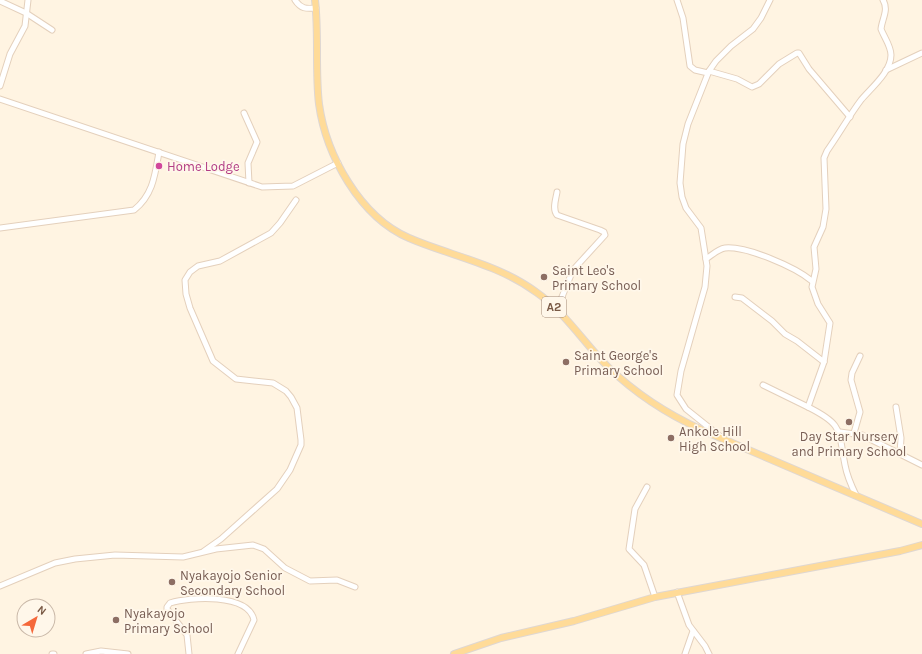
<svg xmlns="http://www.w3.org/2000/svg" width="922" height="654" viewBox="0 0 922 654" font-family="Karla,sans-serif">
<style>
.lines{fill:none;stroke-linecap:round;stroke-linejoin:round}
.minor-casing{stroke:#e4d0bc;stroke-width:7}
.major-casing{stroke:#dfd7d2;stroke-width:8}
.minor{stroke:#fff;stroke-width:5}
.major{stroke:#ffdb98;stroke-width:6}
.hotel-dot{fill:#d1479c;stroke:#fff7ea;stroke-width:1.5}
.education-dot{fill:#8d6e63;stroke:#fff7ea;stroke-width:1.5}
.labels{text-anchor:middle;dominant-baseline:central;stroke-width:3.5;stroke-linejoin:round;paint-order:stroke}
.shield{fill:#fff7ea;stroke:#a18876;stroke-width:1}
.shield-label{font-size:12px;font-weight:bold;fill:#795945}
.hotel-label{font-size:13px;fill:#b23c85;stroke:#fff7ea;text-anchor:start}
.education-label{font-size:13px;fill:#785e54;stroke:#fff7ea;text-anchor:start}
</style>
<rect width="100%" height="100%" fill="#fff4e2"/>
<g class="lines">
<defs>
<g id="minor">
<path d="M295,0C301,9 306,9 316,8"/>
<polyline points="677,0 683,18 690,66 695,70 708,73"/>
<polyline points="0,1 26,13 52,30"/>
<polyline points="886,70 922,53"/>
<polyline points="709,71 737,79 752,87 759,84 779,64 797,53 799,53 809,69 850,117"/>
<polyline points="0,86 10,54 25,26 28,0"/>
<polyline points="0,99 262,187 293,186 338,163"/>
<polyline points="244,113 257,142 248,163 249,183"/>
<path d="M0,228L134,210C153,195 155,175 159,152"/>
<path d="M706,259C712,255 718,249 725,248C747,246 795,267 812,281"/>
<polyline points="735,297 742,298 772,321 785,334 797,341 824,362"/>
<path d="M557,309L573,270L605,235L604,232L600,230L557,215C552,209 556,199 557,192"/>
<polyline points="763,385 808,407"/>
<polyline points="896,407 901,438 900,454"/>
<polyline points="840,432 862,435 922,465"/>
<polyline points="854,433 860,412 851,380 852,373 860,356"/>
<polyline points="721,437 686,409 677,395 681,371 705,287 707,266 701,228 686,208 682,197 680,183 683,144 688,124 709,71 716,61 731,46 753,29 761,18 770,0"/>
<polyline points="647,487 635,509 629,549 644,565 655,597"/>
<path d="M856,495C851,485 847,476 845,465C838,430 844,425 808,407L824,362L830,323L818,304L812,287L816,269L814,247L823,227L826,209L824,158L827,151C839,134 849,116 861,100C871,88 891,72 891,55C891,46 884,37 881,29C882,19 889,10 883,0"/>
<polyline points="204,551 221,539 277,489 290,470 301,445 301,440 297,408 291,397 286,391 273,383 236,379 213,361 190,308 186,294 185,280 190,272 198,266 220,261 271,233 280,223 296,200"/>
<polyline points="0,586 55,563 75,559 115,555 183,557 216,549 253,545 264,549 285,568 310,581 337,580 355,587"/>
<polyline points="677,592 689,625 705,646 709,654"/>
<polyline points="52,654 54,654"/>
<polyline points="86,654 101,651 128,654"/>
<path d="M189,654L187,635L167,609V607L170,603C190,597 248,593 254,620L238,654"/>
<polyline points="685,654 693,631"/>
</g>
<g id="major">
<path d="M315,0C319,35 315,70 319,104C326,155 360,217 409,238C451,256 498,264 536,292C565,312 584,343 608,367C636,394 667,414 702,430L922,524"/>
<polyline points="454,654 501,638 574,621 655,597 900,551 922,545"/>
</g>
</defs>
<use href="#minor" class="minor-casing"/>
<use href="#major" class="major-casing"/>
<use href="#minor" class="minor"/>
<use href="#major" class="major"/>
</g>
<circle class="hotel-dot" cx="159" cy="166" r="4"/>
<g class="education-dot">
<circle cx="544" cy="277" r="4"/>
<circle cx="566" cy="362" r="4"/>
<circle cx="849" cy="422" r="4"/>
<circle cx="671" cy="438" r="4"/>
<circle cx="172" cy="582" r="4"/>
<circle cx="116" cy="620" r="4"/>
</g>
<g class="labels">
<rect class="shield" x="542" y="297" width="24" height="20" rx="3"/>
<g class="shield-label">
<text x="554" y="307">A2</text>
</g>
<g class="hotel-label">
<text x="167" y="166">Home Lodge</text>
</g>
<g class="education-label">
<text x="552" y="270">Saint Leo's<tspan x="552" dy="15">Primary School</tspan></text>
<text x="574" y="355">Saint George's<tspan x="574" dy="15">Primary School</tspan></text>
<text x="679" y="431">Ankole Hill<tspan x="679" dy="15">High School</tspan></text>
<text x="849" y="436" text-anchor="middle">Day Star Nursery<tspan x="849" dy="15">and Primary School</tspan></text>
<text x="180" y="575">Nyakayojo Senior<tspan x="180" dy="15">Secondary School</tspan></text>
<text x="124" y="613">Nyakayojo<tspan x="124" dy="15">Primary School</tspan></text>
</g>
</g>
<g transform="translate(36 618) rotate(38)"><circle r="19" fill="#fff7ea" stroke="#c9b8a8"/>
<path d="M0-3L7 15L0 10L-7 15Z" fill="#f5683a"/>
<text y="-6" font-size="11" font-weight="bold" text-anchor="middle" fill="#795945">N</text>
</g>
</svg>
